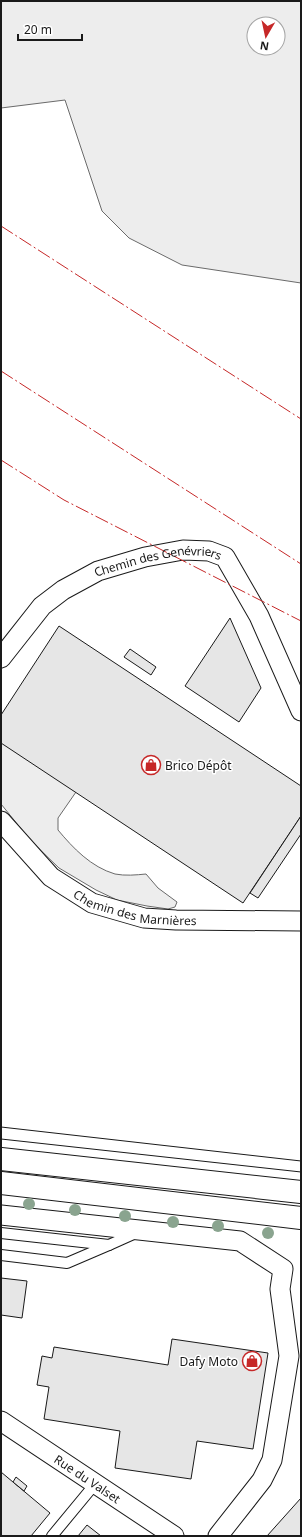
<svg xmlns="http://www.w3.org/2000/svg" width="302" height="1537" viewBox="0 0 302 1537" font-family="'Noto Sans',sans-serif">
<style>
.green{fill:#ededed;stroke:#6a6a6a;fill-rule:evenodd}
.building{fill:#e6e6e6;stroke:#1a1a1a}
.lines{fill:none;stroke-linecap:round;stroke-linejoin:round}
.service-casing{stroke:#1a1a1a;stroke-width:12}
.minor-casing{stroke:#1a1a1a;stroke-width:21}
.primary-casing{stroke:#1a1a1a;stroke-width:24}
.service{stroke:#fff;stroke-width:10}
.minor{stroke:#fff;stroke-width:19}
.primary{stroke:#fff;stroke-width:22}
.tram{stroke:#1a1a1a;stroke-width:1}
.power{stroke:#c62828;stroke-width:1;stroke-dasharray:14 3 2 3;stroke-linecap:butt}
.tree{fill:#8aa48f}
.labels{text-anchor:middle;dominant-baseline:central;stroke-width:3;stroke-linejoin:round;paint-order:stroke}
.street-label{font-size:12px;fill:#1a1a1a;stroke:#fff}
.poi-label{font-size:12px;fill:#1a1a1a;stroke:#fff;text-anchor:start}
</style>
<rect width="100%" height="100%" fill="#fff"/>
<g class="green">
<path d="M1,1H301V283L182,265L129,238L102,211L65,100L1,108ZM254,24H278V48H254Z"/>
<path d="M1,740L76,792L58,818V830C73,848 91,867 115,874C125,876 136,875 146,874L158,888L177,902L175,907L168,909L147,906L117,900L96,890L59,868L31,841L1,804Z"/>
</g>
<g class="building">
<polygon points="230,618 261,688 239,722 185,686"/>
<polygon points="59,626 301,786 301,816 243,903 1,743 1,715"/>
<polygon points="130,649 156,667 151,675 124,657"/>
<polygon points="301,816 301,834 258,898 250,893"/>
<polygon points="1,1278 27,1281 22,1318 1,1315"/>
<polygon points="172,1339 268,1353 253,1449 197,1441 191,1479 115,1468 120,1431 44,1419 49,1387 37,1385 42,1356 52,1358 54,1347 168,1365"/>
<polygon points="1,1472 50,1513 31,1536 1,1536"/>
<polygon points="16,1477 27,1486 24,1491 13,1482"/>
<polygon points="301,1498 301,1536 267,1536"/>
<polygon points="87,1525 101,1536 78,1536"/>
</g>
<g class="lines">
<defs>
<g id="service">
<polyline points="1,1233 109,1245 138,1232"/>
<polyline points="1,1255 67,1263 109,1245"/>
<polyline points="52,1536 95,1484"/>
</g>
<g id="minor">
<path id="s1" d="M1,658L42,606L63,590L98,571L145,557L183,550L209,551L225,557L259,616L301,711"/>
<path id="s2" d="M1,821L51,877L92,903L144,918L176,920L301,921"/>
<polyline points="1,1215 240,1241 283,1269 280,1289 289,1356 272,1460 262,1480 218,1536"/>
<path id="s3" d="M1,1421L174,1536"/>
</g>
<g id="primary">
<polyline points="1,1159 301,1192"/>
<polyline points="1,1183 301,1218"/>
</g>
</defs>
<use href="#service" class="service-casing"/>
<use href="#minor" class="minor-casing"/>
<use href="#primary" class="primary-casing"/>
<use href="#service" class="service"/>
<use href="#minor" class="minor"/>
<use href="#primary" class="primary"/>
<g class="tram">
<polyline points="1,1127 301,1161"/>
<polyline points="1,1139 301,1172"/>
</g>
<g class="power">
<polyline points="1,226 301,419"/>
<polyline points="1,371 301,564"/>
<polyline points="1,460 64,500 301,621"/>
</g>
</g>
<g class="tree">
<circle cx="29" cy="1204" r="6"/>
<circle cx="75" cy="1210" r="6"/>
<circle cx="125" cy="1216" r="6"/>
<circle cx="173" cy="1222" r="6"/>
<circle cx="218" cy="1226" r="6"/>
<circle cx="268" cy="1233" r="6"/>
</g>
<defs>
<symbol id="shop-ring" viewBox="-11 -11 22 22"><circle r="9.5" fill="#fff" stroke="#c62828" stroke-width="1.5"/><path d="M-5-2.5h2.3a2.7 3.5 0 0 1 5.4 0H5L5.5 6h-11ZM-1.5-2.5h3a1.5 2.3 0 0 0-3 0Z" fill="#c62828"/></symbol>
</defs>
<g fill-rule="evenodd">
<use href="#shop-ring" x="140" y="754" width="22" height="22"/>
<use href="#shop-ring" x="241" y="1350" width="22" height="22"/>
</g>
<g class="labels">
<g class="street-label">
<text stroke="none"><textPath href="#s1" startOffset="194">Chemin des Genévriers</textPath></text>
<text stroke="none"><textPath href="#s2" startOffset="167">Chemin des Marnières</textPath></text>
<text stroke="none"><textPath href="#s3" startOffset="104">Rue du Valset</textPath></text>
</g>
<g class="poi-label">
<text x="165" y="765">Brico Dépôt</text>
<text x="238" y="1361" text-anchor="end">Dafy Moto</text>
</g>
</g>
<rect width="302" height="1537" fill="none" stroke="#1a1a1a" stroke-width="4"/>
<g transform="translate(266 36) rotate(189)"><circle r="19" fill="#ffffff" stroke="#a3a3a3"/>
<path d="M0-3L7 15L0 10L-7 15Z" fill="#c62828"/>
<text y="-6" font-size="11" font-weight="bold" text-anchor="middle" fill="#1a1a1a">N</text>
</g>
<path d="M18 34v6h64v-6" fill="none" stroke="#1a1a1a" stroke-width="2"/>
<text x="24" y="34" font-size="12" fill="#1a1a1a" stroke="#ffffff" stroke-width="3" paint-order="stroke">20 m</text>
</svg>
